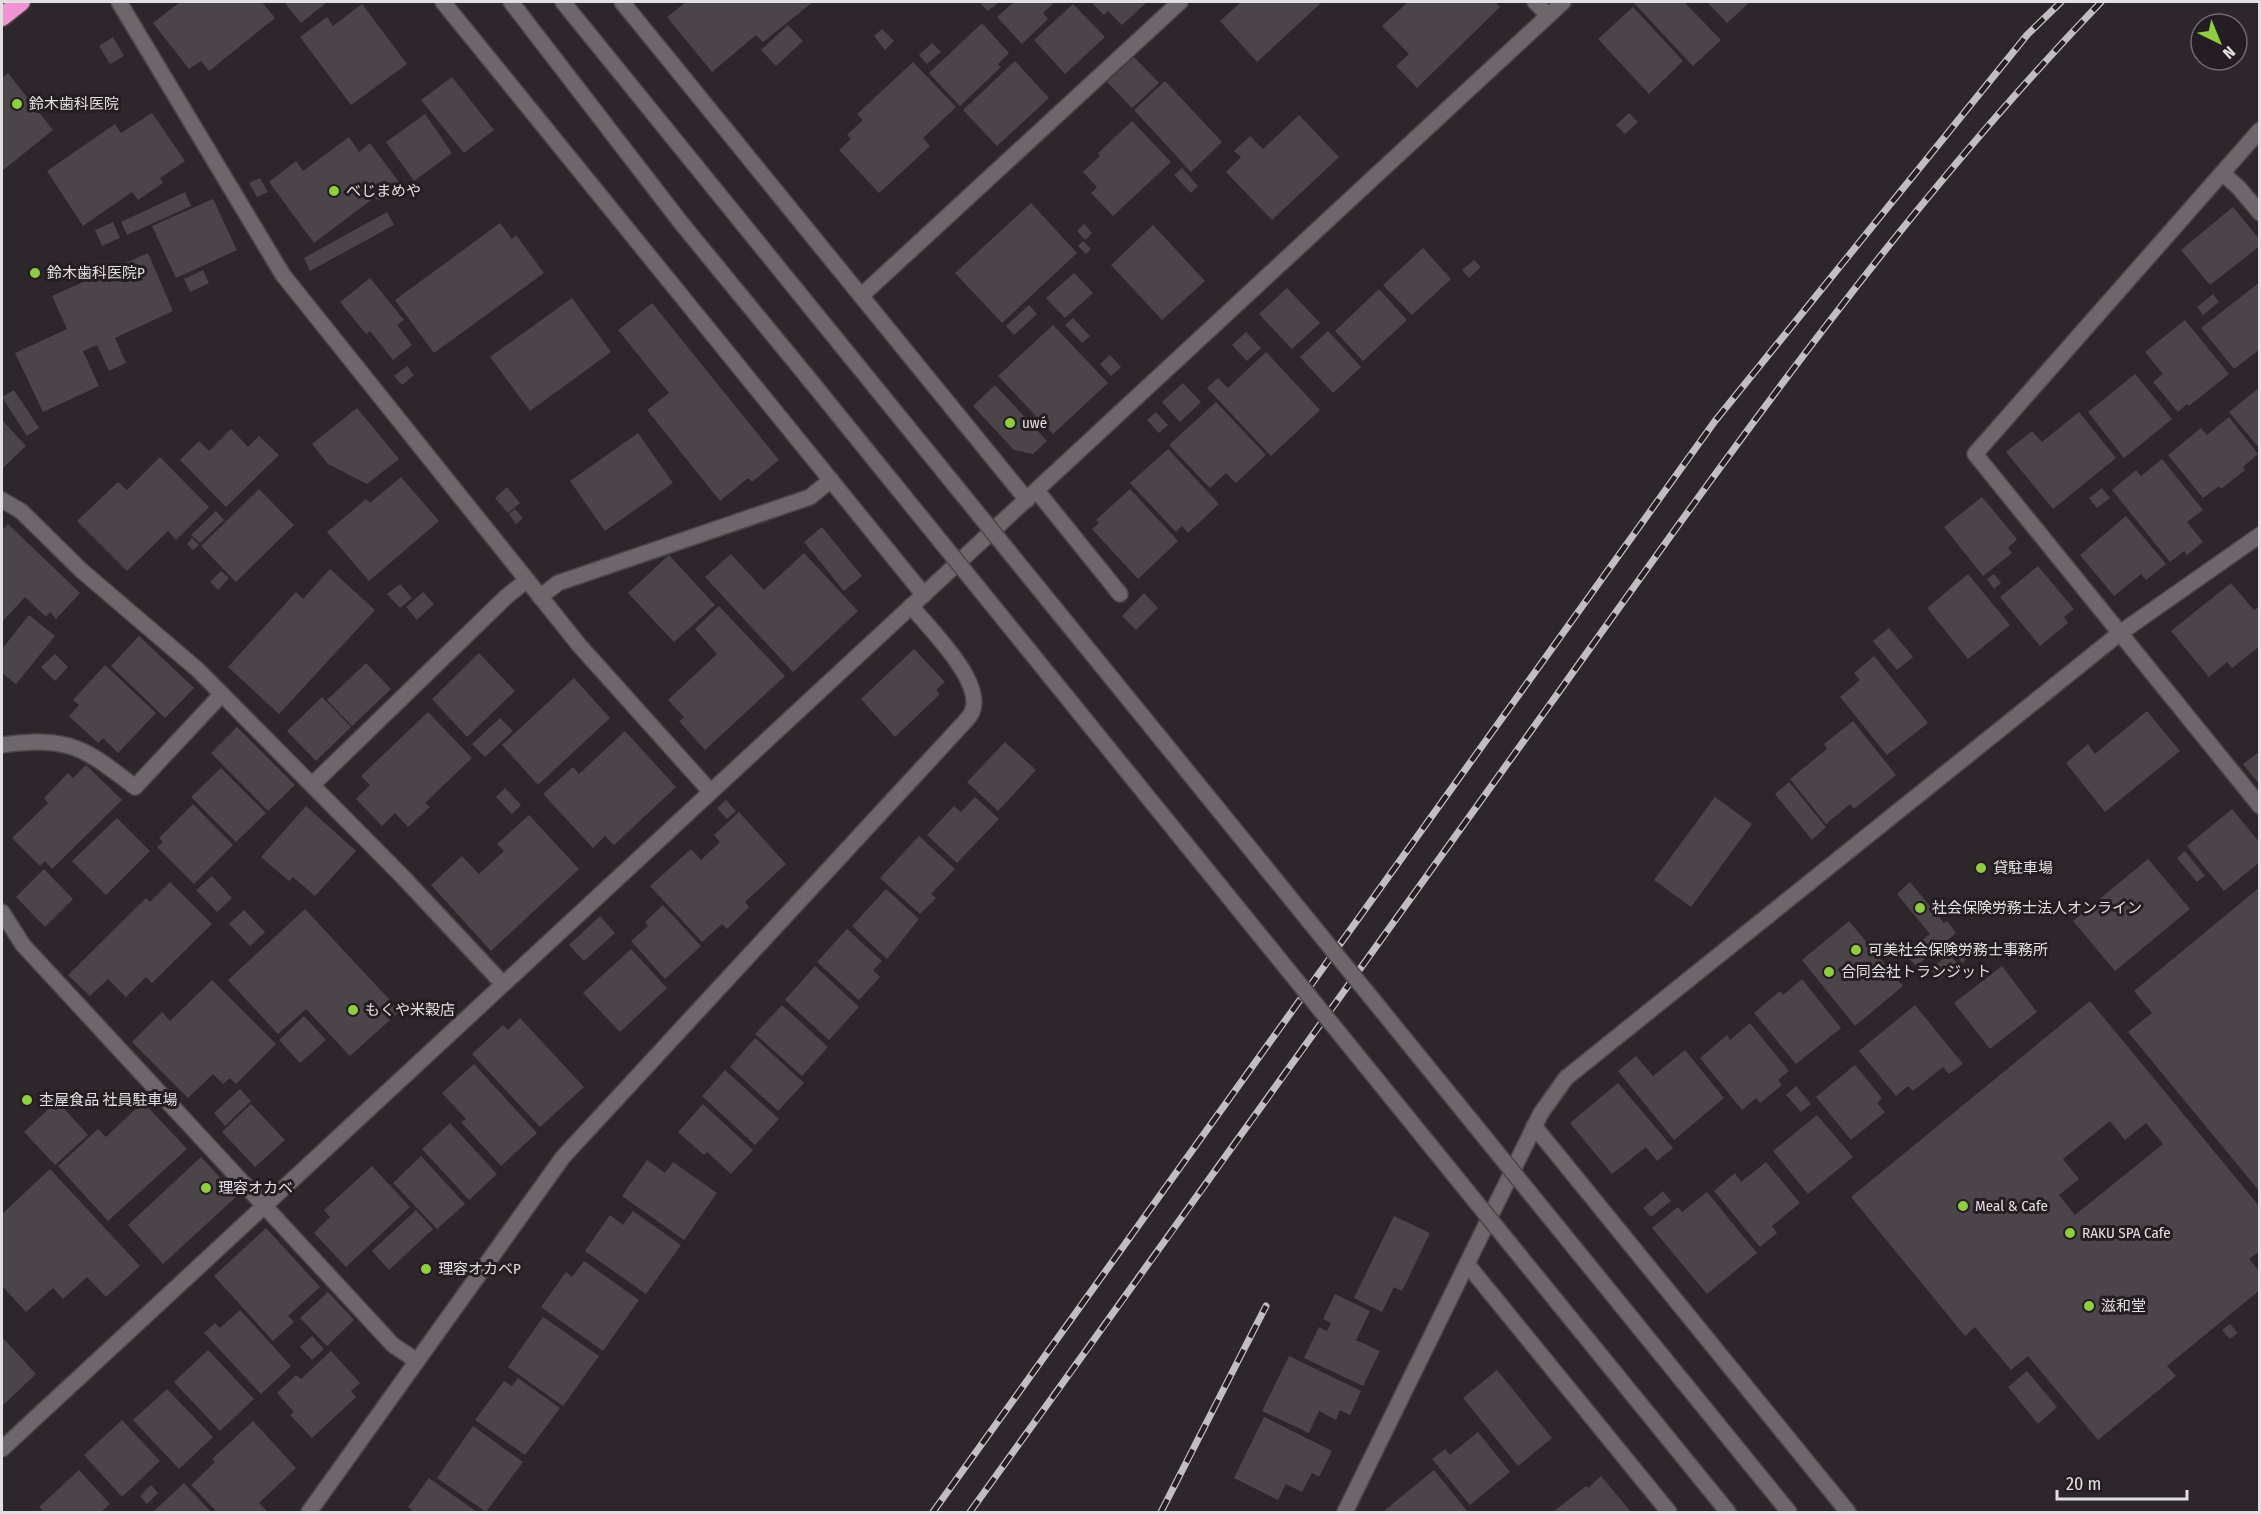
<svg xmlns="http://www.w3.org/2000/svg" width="2261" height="1514" viewBox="0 0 2261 1514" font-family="'Fira Sans Condensed','Noto Sans JP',sans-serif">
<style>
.building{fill:#4b4448;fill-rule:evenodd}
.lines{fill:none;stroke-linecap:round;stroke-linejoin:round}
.minor-casing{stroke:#4b4649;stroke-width:18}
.highway-casing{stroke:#4b4649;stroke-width:21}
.minor{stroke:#6d666a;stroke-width:15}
.highway{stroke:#f194d3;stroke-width:18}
.rail-casing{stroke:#c2bdc0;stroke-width:7}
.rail{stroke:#241d21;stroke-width:4.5;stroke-dasharray:14;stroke-linecap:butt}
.minor-bridge-casing{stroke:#4b4649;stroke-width:18;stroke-linecap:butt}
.minor-bridge{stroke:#6d666a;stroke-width:15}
.poi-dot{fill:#90cd41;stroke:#241d21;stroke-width:2}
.labels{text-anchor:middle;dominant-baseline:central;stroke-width:6;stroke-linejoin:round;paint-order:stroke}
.poi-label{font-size:15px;fill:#e3dee1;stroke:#241d21;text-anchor:start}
</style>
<rect width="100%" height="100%" fill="#2d272b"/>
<g class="building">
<polygon points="180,2 262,2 275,18 209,71 201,61 189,69 153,23"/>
<polygon points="284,2 327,2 301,23"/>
<polygon points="686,2 813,2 763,42 756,35 712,72 667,17"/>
<polygon points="979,2 999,2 988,11"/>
<polygon points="1014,2 1055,2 1043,13 1048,19 1022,44 997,17"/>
<polygon points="1091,2 1147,2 1122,25 1108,11 1104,15"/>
<polygon points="1241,2 1322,2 1257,62 1220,21"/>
<polygon points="1408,2 1495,2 1500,7 1417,88 1396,66 1409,54 1382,26"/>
<polygon points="1633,2 1684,2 1721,40 1693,66"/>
<polygon points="1707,2 1750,2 1727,23"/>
<polygon points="362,4 407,64 351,105 300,37 327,17 333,26"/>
<polygon points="1073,4 1105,37 1065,74 1034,40"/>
<polygon points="1633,7 1683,61 1649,94 1598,39"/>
<polygon points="982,23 1009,53 998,64 1001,67 960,106 929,73"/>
<polygon points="788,25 803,41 776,66 761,50"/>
<polygon points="882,29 894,41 885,50 874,36"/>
<polygon points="113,37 124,56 110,64 99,46"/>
<polygon points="932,43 941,52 927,64 919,55"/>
<polygon points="1134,57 1159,83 1132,108 1107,82"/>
<polygon points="1015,61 1049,98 997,146 963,110"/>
<polygon points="913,62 956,107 923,138 930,146 879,193 839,150 851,139 847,135 863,120 857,114"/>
<polygon points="8,73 53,130 2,171 2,78"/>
<polygon points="452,77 494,130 464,153 421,100"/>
<polygon points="1165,81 1222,142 1191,172 1134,110"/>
<polygon points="152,113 185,161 160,178 163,183 138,200 132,192 83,226 47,171 115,124 121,133"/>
<polygon points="1629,113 1638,122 1625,134 1616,125"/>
<polygon points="425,114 452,153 414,181 386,142"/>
<polygon points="1299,115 1339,157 1272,220 1226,172 1241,157 1234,151 1250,136 1263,149"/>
<polygon points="1132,121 1171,162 1113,216 1091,193 1097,187 1083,172 1100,156 1098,153"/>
<polygon points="349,137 359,152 370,143 401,185 378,201 375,197 314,243 269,182 296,161 303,171"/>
<polygon points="1182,168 1198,186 1191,193 1174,175"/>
<polygon points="260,178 268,192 257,197 249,183"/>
<polygon points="185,192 191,206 127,235 121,222"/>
<polygon points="213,199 237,250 176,278 152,226"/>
<polygon points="1031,203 1077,253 1002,323 955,273"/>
<polygon points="2233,207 2260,240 2260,246 2210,285 2181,250"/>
<polygon points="387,212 394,225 310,271 304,258"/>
<polygon points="113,222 120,238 102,246 95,230"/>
<polygon points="500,223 512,239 516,235 544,273 434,353 395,300"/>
<polygon points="1084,224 1092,233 1085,240 1077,231"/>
<polygon points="1153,225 1205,281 1162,320 1111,265"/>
<polygon points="1083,241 1091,249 1086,254 1078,246"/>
<polygon points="1423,248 1451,279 1412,315 1383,285"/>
<polygon points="148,253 173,311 115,338 126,363 109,371 97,345 83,351 99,386 43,412 15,353 67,329 52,296"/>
<polygon points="1474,260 1481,267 1469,278 1462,270"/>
<polygon points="203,270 209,283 190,292 184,279"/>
<polygon points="1074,273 1093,293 1065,318 1046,298"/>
<polygon points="370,278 404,320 397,325 412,345 393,360 370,331 366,334 340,302"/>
<polygon points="2260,282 2260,349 2234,369 2201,328"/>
<polygon points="1287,288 1320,323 1292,349 1259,314"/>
<polygon points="1379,289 1407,320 1363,361 1335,331"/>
<polygon points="2213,294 2219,302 2203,315 2197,307"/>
<polygon points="572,298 611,352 530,411 490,357"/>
<polygon points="652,303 779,460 752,482 748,478 720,501 647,410 669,393 618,330"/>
<polygon points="1029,305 1037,314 1014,335 1006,326"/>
<polygon points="1073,318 1090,336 1082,343 1065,325"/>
<polygon points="2185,320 2229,374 2189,406 2187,404 2178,412 2153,382 2163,374 2145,352"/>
<polygon points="1053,325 1108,383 1053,434 998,376"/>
<polygon points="1328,331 1361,367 1333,393 1300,357"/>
<polygon points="1246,332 1261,348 1247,361 1232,345"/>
<polygon points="1266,352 1320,410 1271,456 1207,388 1218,378 1228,388"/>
<polygon points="1110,355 1121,367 1111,376 1100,364"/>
<polygon points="407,366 414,375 402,385 394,376"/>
<polygon points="2135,374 2172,419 2124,458 2088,412"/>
<polygon points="1183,383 1201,402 1180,422 1162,402"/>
<polygon points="995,385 1047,441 1033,454 1014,450 973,406"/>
<polygon points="2260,387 2260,449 2229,412"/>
<polygon points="14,390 39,428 27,436 2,397"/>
<polygon points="1216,402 1266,455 1236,483 1226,473 1210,488 1169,445"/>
<polygon points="357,408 399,459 367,484 328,464 312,444"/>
<polygon points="1156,412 1168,425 1159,433 1147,420"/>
<polygon points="2079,412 2116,458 2053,509 2006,452 2032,431 2042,442"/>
<polygon points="2229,417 2258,454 2243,467 2245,470 2221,489 2219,486 2203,498 2168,455 2201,428 2207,435"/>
<polygon points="2,420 26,446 2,469"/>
<polygon points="231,429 248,447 259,436 279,455 226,507 180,460 199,441 209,451"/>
<polygon points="638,433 673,483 605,531 570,481"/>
<polygon points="1168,449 1219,504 1188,533 1182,526 1176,532 1130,483"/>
<polygon points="160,457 209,507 176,540 168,531 127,571 77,521 118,482 127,490"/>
<polygon points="2162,459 2203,510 2187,522 2203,542 2187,555 2184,551 2170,562 2112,490 2136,470 2141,476"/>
<polygon points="401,477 439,521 369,581 327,532 366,499 370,503"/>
<polygon points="507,487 520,503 508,513 495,498"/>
<polygon points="2102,488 2110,498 2097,508 2089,498"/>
<polygon points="259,489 294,525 236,582 201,546"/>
<polygon points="1130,489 1178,541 1138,579 1092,529 1099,523 1096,520"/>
<polygon points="1982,497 2017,539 2008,548 2012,553 1983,576 1944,527"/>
<polygon points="515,509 523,518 516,524 509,514"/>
<polygon points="216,511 224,520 200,543 191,535"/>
<polygon points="2126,516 2166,564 2146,580 2141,574 2114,596 2080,555"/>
<polygon points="8,524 80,593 56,619 50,612 46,617 25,597 2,622 2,530"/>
<polygon points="822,527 862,576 844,591 804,542"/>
<polygon points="192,538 199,545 193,550 187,544"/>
<polygon points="804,553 858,611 793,672 705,577 731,554 764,590"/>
<polygon points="669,555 715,605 674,642 628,593"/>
<polygon points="2038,566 2074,609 2064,617 2068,623 2040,646 2000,597"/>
<polygon points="330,569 375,610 279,714 228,667 296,592 303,599"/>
<polygon points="221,571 229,578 218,590 210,582"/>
<polygon points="1968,574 2010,625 1968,659 1927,608"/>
<polygon points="1994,574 2001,583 1994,589 1987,579"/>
<polygon points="2231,583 2254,610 2260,606 2260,646 2232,668 2227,662 2209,677 2171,631"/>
<polygon points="400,584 412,598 400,608 387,594"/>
<polygon points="423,592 434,604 417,620 406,607"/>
<polygon points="1144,593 1158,608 1136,630 1122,616"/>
<polygon points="719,606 785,676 705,750 679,721 684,717 668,700 717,654 695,629"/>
<polygon points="29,615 55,636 16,684 2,673 2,649"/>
<polygon points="1889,628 1913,657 1897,670 1873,641"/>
<polygon points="139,636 194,688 165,718 111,666"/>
<polygon points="914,649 945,682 936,690 940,694 895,737 861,699"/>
<polygon points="479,653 515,691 467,737 432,699"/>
<polygon points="55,654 68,667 55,681 41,667"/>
<polygon points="1874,656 1928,723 1887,755 1840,697 1860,680 1854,673"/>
<polygon points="366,663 391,689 352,726 327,700"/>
<polygon points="105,665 156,713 118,753 103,738 98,743 69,716 79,705 73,700"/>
<polygon points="574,678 610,718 538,785 502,745"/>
<polygon points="322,697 351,727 316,761 287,731"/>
<polygon points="2147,711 2180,751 2105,812 2066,763 2088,744 2095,754"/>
<polygon points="428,712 472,758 425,803 430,807 408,827 395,813 382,826 356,799 370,785 361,776"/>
<polygon points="500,718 513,731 485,757 472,744"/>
<polygon points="1853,721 1896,775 1854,809 1850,804 1826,824 1790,779 1827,749 1824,744"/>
<polygon points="237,727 295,785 268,811 211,753"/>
<polygon points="625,731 676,787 614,845 605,836 593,848 543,794 573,767 579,774"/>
<polygon points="1005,742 1036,770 998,811 967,782"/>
<polygon points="2260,751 2260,785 2243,764"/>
<polygon points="86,765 122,800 52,869 45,861 40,866 12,838 48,803 44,798 68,773 73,778"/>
<polygon points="221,768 266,813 236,842 191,797"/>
<polygon points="1789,782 1826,827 1812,840 1775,794"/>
<polygon points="505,788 521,805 512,814 496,797"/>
<polygon points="975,797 999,819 957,863 927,835 954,806 961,812"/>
<polygon points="1715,797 1752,824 1691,907 1654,880"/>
<polygon points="726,800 736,811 727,819 717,808"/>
<polygon points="193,804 233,845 194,884 157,847 163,842 159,838"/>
<polygon points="306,806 356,851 315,896 293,877 289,881 261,857"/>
<polygon points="2232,809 2260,843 2260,862 2224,891 2187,846"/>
<polygon points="739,812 786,864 745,902 749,907 727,929 722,924 702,942 650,886 691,849 701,860 720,842 714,835"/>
<polygon points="529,815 579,869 491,951 431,885 462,856 479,874 504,851 497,844"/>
<polygon points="117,818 150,851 106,895 72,861"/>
<polygon points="919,836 955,869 931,894 936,898 920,914 880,878"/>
<polygon points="2185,851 2205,876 2197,882 2177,858"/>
<polygon points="2148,859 2190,909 2115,971 2073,921"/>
<polygon points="44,869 73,899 45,927 16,897"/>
<polygon points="212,876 232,898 217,912 196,890"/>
<polygon points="170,882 212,924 152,983 146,977 126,997 108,979 90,996 68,975 146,898 150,902"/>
<polygon points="1910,882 1944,923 1947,921 1956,933 1916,966 1905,954 1930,934 1897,894"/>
<polygon points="2260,887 2260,1192 2128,1032 2152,1013 2134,991"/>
<polygon points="886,889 919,919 887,959 852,926"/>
<polygon points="663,905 701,946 665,979 631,941 648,926 645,922"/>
<polygon points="305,909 400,1011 350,1056 306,1009 278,1034 228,980"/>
<polygon points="244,910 265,932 250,946 229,924"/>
<polygon points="600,916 615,933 584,961 569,945"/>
<polygon points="1849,921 1903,986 1855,1026 1802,960"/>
<polygon points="847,929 882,961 873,970 880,977 859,1000 817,962"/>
<polygon points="1966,941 1975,952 1962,963 1952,951"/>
<polygon points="631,949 667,988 620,1032 583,993"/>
<polygon points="1949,954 1958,964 1939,980 1931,969"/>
<polygon points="815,966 859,1007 829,1040 785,1000"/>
<polygon points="2002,966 2037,1012 1990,1049 1954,1003"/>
<polygon points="1802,979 1841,1028 1796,1064 1754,1013 1780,991 1783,995"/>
<polygon points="212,980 276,1044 236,1084 230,1078 223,1084 213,1074 188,1098 132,1042 162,1012 170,1021"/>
<path d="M2090,1001L2260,1207V1251L2249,1259L2260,1272V1290L2167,1366L2176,1376L2098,1440L2028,1356L2011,1370L1975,1327L1965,1336L1851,1197ZM2110,1121L2125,1140L2146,1123L2163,1144L2075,1215L2059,1195L2079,1179L2063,1159Z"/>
<polygon points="782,1005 828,1047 802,1076 755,1034"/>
<polygon points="1915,1005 1963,1064 1949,1074 1943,1067 1913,1091 1908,1086 1896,1096 1859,1051"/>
<polygon points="304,1016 326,1040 300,1063 279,1040"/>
<polygon points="520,1018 584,1087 540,1127 472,1054 503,1025 508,1030"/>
<polygon points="1750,1023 1789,1071 1778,1080 1782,1085 1760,1103 1756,1098 1742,1110 1700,1058 1727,1035 1730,1040"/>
<polygon points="755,1038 804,1083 778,1111 730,1067"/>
<polygon points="1685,1050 1724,1098 1674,1140 1618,1071 1636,1056 1653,1076"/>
<polygon points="474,1064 537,1133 501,1166 461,1122 466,1119 442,1093"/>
<polygon points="1855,1065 1882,1098 1877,1103 1885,1112 1851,1140 1816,1097"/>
<polygon points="725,1070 779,1119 755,1145 702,1096"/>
<polygon points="1618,1083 1673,1148 1657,1161 1646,1147 1612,1174 1570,1123"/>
<polygon points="1796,1086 1811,1104 1801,1112 1786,1095"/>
<polygon points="240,1089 251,1101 225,1126 214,1113"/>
<polygon points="57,1101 88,1135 55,1165 24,1132"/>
<polygon points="143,1102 187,1149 108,1221 58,1166 98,1129 106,1137"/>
<polygon points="251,1104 285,1140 255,1167 222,1132"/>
<polygon points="703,1104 753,1150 731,1174 707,1152 704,1155 678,1132"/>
<polygon points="1817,1115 1853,1157 1808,1194 1773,1151"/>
<polygon points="450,1123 497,1174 469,1200 422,1149"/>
<polygon points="421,1156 465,1204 437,1229 393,1183"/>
<polygon points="201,1157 237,1196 163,1264 128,1225"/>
<polygon points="647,1160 665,1173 673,1162 717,1193 684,1240 622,1196"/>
<polygon points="1766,1162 1800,1203 1772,1226 1777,1233 1760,1247 1714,1191 1735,1173 1741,1182"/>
<polygon points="372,1166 410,1207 346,1267 314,1233 330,1217 324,1210"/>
<polygon points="50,1169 140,1266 106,1297 87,1277 63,1299 53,1288 26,1312 2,1286 2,1214"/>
<polygon points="1663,1191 1671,1201 1651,1217 1643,1208"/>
<polygon points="1707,1192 1757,1253 1707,1294 1652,1228 1678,1207 1682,1212"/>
<polygon points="416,1210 433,1229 389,1270 372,1251"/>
<polygon points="633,1211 681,1245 646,1294 585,1251 610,1215 623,1225"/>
<polygon points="1394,1216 1430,1233 1402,1291 1394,1287 1382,1312 1354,1298"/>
<polygon points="266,1228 320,1287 288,1316 294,1322 273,1341 214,1276"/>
<polygon points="584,1261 639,1300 603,1351 541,1307 566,1272 572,1277"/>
<polygon points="328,1292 354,1320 327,1346 300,1318"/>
<polygon points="1335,1294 1370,1311 1356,1340 1380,1351 1363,1386 1304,1358 1319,1327 1327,1331 1331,1323 1323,1319"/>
<polygon points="240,1310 291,1366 261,1394 204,1333 215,1323 220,1328"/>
<polygon points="543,1317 599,1356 563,1406 508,1367"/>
<polygon points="2230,1324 2238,1333 2230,1339 2222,1330"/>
<polygon points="312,1336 324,1349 312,1360 300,1347"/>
<polygon points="2,1337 36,1374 2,1406"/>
<polygon points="208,1350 254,1399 220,1431 174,1382"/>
<polygon points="331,1351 360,1383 351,1391 356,1397 312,1438 290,1415 294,1412 277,1393 296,1375 301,1379"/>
<polygon points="1289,1356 1361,1391 1350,1415 1340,1410 1336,1420 1319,1411 1309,1433 1262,1411"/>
<polygon points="1497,1370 1552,1438 1518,1466 1463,1398"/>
<polygon points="2027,1371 2057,1407 2038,1424 2008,1387"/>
<polygon points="518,1378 560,1408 525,1455 475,1420 504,1381 512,1386"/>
<polygon points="167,1389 213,1437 179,1469 133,1420"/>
<polygon points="1264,1417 1332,1451 1319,1477 1312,1473 1302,1492 1286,1484 1278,1500 1234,1478"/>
<polygon points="122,1420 160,1461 122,1497 84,1455"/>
<polygon points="253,1421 296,1468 259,1503 268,1512 217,1512 191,1485 215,1462 212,1459"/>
<polygon points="473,1426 523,1462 486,1512 437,1478"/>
<polygon points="1478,1432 1510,1472 1470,1505 1432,1459 1445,1449 1450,1455"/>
<polygon points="79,1470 110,1504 101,1512 44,1512 39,1507"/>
<polygon points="1434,1470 1468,1512 1387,1512 1385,1510"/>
<polygon points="1601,1476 1631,1512 1553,1512 1586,1486 1588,1488"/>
<polygon points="429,1478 477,1512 410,1512 412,1510 408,1507"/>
<polygon points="184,1483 211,1512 153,1512"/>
<polygon points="151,1485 158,1493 147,1504 140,1496"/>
</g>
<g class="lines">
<defs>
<g id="minor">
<polyline points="119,2 283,275 579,645 710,791"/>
<polyline points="443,2 924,595"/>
<polyline points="511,2 682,224 805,374"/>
<polyline points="563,2 841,345"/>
<polyline points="622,2 1027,500"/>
<polyline points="1535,2 1548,15"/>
<polyline points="2260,130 1975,454 2260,806"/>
<polyline points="2222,173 2239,188 2260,213"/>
<polyline points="861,296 1180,2"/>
<polyline points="1037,491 1120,594"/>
<polyline points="2,500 21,511 82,571 198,670 403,877 503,984"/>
<polyline points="540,597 558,583 810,497 831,480"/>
<path d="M2,745C69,736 83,747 135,787L222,694"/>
<polyline points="312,785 506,597 527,580"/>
<polyline points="2,912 23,945 72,998 393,1345 417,1361"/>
<polyline points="1534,1126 1848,1512"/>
<polyline points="1547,1214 1789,1512"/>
<polyline points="1519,1255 1728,1512"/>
<polyline points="1467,1264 1669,1512"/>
<polyline points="2,1449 1563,2"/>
<path d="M309,1512L563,1157L960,727C964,723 969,718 972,712C985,682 929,628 911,606"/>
<polyline points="1345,1512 1541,1113 1566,1078 2120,633 2260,535"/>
</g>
<polyline id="highway" points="2,17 21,2"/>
</defs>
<use href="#minor" class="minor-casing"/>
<use href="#highway" class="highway-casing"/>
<use href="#minor" class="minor"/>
<use href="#highway" class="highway"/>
<defs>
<g id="rail">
<polyline points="933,1512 1715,421 2027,35 2061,2"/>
<path d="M970,1512C1164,1243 1357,973 1551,703C1724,461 1895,216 2101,2"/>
<polyline points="1161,1512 1266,1306"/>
</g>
</defs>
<use href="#rail" class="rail-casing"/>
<use href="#rail" class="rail"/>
<defs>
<g id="minor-bridge">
<polyline points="841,345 1547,1214"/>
<polyline points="805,374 1519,1255"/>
</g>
</defs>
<use href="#minor-bridge" class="minor-bridge-casing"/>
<use href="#minor-bridge" class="minor-bridge"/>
</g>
<g class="poi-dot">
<circle cx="17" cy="104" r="6"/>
<circle cx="334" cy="191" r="6"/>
<circle cx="35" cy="273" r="6"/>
<circle cx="1010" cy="423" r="6"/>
<circle cx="1981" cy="868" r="6"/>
<circle cx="1920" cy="908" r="6"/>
<circle cx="1856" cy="950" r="6"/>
<circle cx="1829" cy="972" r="6"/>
<circle cx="353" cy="1010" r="6"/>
<circle cx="27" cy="1100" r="6"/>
<circle cx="206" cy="1188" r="6"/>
<circle cx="1963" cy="1206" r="6"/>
<circle cx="2070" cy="1233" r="6"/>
<circle cx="426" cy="1269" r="6"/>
<circle cx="2089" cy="1306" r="6"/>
</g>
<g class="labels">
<g class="poi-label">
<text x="29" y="104">鈴木歯科医院</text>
<text x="346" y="191">べじまめや</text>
<text x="47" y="273">鈴木歯科医院P</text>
<text x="1022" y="423">uwé</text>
<text x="1993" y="868">貸駐車場</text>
<text x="1932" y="908">社会保険労務士法人オンライン</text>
<text x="1868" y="950">可美社会保険労務士事務所</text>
<text x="1841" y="972">合同会社トランジット</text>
<text x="365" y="1010">もくや米穀店</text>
<text x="39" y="1100">杢屋食品 社員駐車場</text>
<text x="218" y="1188">理容オカベ</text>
<text x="1975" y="1206">Meal &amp; Cafe</text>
<text x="2082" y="1233">RAKU SPA Cafe</text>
<text x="438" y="1269">理容オカベP</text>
<text x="2101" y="1306">滋和堂</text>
</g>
</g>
<rect width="2261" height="1514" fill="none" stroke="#e3dee1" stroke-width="6"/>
<g transform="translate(2219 42) rotate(137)"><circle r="28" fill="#241d21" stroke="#706a6e" stroke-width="1.5"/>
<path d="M0-4.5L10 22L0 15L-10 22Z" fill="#90cd41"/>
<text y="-9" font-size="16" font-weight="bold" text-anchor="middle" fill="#e3dee1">N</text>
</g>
<path d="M2057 1490v9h130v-9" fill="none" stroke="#e3dee1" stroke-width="3"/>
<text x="2066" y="1490" font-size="18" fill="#e3dee1" stroke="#241d21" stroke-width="4.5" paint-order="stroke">20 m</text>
</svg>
